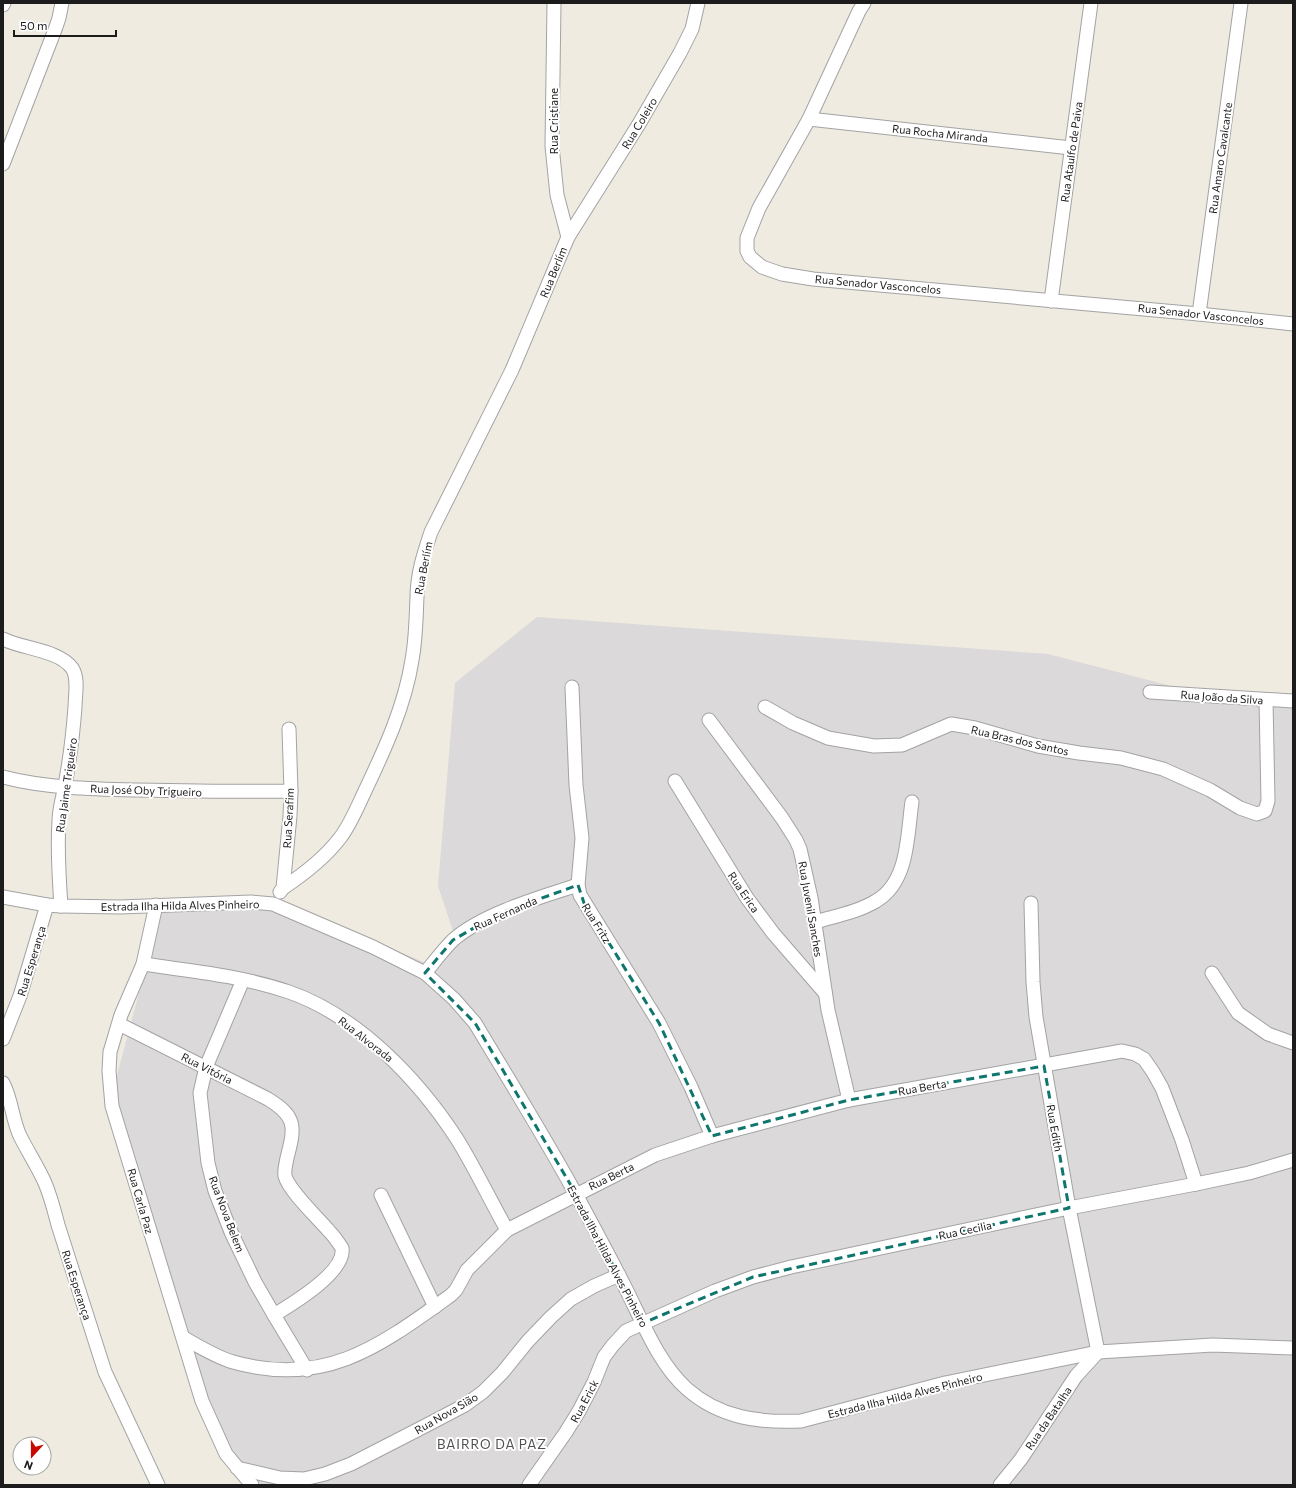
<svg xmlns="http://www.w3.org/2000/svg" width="1296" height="1488" viewBox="0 0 1296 1488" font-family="Commissioner,sans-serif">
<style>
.residential{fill:#dbd9d9}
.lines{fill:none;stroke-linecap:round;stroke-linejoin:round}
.street-casing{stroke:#a3a3a3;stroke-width:15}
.street{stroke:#fff;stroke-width:13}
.marked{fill:none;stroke:#0f766e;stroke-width:3;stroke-dasharray:8 5;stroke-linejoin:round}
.labels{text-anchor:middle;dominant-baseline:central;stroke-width:4;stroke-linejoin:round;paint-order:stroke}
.street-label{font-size:11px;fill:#1c1c1c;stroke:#fff}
.quarter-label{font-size:13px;letter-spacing:1px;fill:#4f4f4f;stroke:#fff}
</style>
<rect width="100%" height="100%" fill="#efebe1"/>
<polygon class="residential" points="537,617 1048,654 1210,696 1293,699 1293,1485 261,1485 229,1452 193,1366 110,1101 163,904 271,899 431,965 454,934 438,886 455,683"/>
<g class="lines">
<defs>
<g id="street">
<polyline points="554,3 552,146 557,195 568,237"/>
<polyline points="864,3 859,11 809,119 759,208 747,238 747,251 750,257 762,267 782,274 813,279 1199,314 1293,324"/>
<polyline points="3,5 4,3"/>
<polyline points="809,119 1071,148"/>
<polyline points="3,164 56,27 59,18 62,3"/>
<polyline points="1051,301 1091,3"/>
<polyline points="1199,314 1241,3"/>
<path d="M3,639C23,649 59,650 72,668C79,678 75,696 75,707C73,734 70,759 65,785C63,797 59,809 59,821C57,849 59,878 61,906"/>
<polyline points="572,687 576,785 582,838 578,885 580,895 659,1023 691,1087 712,1136"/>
<polyline points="1150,692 1293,701"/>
<polyline points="765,707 793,723 828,738 874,746 902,745 951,724 975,728 1038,746 1079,753 1121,758 1163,769 1210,790 1240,808 1257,814 1265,811 1268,801 1266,700"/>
<polyline points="709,720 782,818 796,840 800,849 811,898 828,1010 849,1100"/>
<path d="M3,777C45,788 93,789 136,790C187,791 239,792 291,791"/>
<polyline points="675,781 747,898 773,933 825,993"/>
<path d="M283,888C304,874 324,859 340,838C350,825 357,808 364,793C384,751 405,706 412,660C416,639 416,618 417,597C417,574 424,553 431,532L512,370L568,237L639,124L680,53L692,29L698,3"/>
<polyline points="280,892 283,888 290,816 291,791 289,729"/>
<path d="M3,897L47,905L61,906L120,907L251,902L273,904L373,947L425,973L454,999L475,1023C512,1085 551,1147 585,1211C599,1237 613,1263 626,1289C643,1323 659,1364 687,1389C720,1418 759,1423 801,1421L945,1383L1098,1352L1213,1345L1293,1348"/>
<polyline points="156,905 143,964 121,1015 110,1052 109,1071 112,1106 202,1401 226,1454 252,1485"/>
<path d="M815,922C835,916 858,912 876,901C909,882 907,835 912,802"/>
<path d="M143,964C192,971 242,976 289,992C358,1016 418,1079 457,1139C475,1168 490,1200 507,1230"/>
<path d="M425,973C434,962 443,950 453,940C482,914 541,897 578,885"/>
<polyline points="1212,973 1238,1013 1268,1034 1293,1043"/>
<polyline points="243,980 206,1067 200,1093 208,1163 215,1191 231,1232 255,1282 274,1315 307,1370"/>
<path d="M119,1024L268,1099C297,1117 295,1127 287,1158C286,1164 284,1170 285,1176C289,1191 318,1218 329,1231C334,1236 338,1242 342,1248C346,1272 292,1304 274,1315"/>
<polyline points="3,1039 20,996 47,905"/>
<path d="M3,1083C12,1100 12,1119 20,1136C28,1152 38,1167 45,1183C51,1197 54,1210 58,1225L105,1372L158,1485"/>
<polyline points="381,1195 435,1307"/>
<path d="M184,1338C200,1347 216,1357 233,1362C325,1388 380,1346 451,1295L456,1290L467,1270L507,1230L655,1155L712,1136L849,1100L1122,1051L1135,1054L1144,1059L1153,1072L1162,1088L1182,1140L1196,1184"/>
<polyline points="237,1468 280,1478 304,1479 325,1474 351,1464 425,1426 465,1405 483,1392 502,1373 528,1341 551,1317 571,1299 594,1286 619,1275"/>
<polyline points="529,1485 566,1432 579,1411 594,1382 604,1357 613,1345 626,1331 715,1291 753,1277 791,1267 1069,1208 1196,1184 1249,1173 1293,1160"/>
<polyline points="1000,1485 1021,1459 1076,1376 1098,1352 1069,1208 1036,1017 1033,982 1031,903"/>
</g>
</defs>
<use href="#street" class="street-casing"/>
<use href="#street" class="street"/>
</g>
<path class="marked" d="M578,885L584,903L659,1023L712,1136L849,1100L1044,1066L1069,1208L753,1277L643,1323L576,1194L475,1023L425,973L453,940L498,914Z"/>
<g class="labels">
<g class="street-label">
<text transform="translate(553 121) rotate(-90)">Rua Cristiane</text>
<text transform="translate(639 123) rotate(-59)">Rua Coleiro</text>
<text transform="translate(940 133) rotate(6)">Rua Rocha Miranda</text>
<text transform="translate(1071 152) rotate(-82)">Rua Ataulfo de Paiva</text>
<text transform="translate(1220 158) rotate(-82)">Rua Amaro Cavalcante</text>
<text transform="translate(553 272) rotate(-68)">Rua Berlím</text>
<text transform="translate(878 284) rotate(5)">Rua Senador Vasconcelos</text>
<text transform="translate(1201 314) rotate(6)">Rua Senador Vasconcelos</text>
<text transform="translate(423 568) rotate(-79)">Rua Berlím</text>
<text transform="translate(1222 697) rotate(4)">Rua João da Silva</text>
<text transform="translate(1020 740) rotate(13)">Rua Bras dos Santos</text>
<text transform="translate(66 785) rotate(-82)">Rua Jaime Trigueiro</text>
<text transform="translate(146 790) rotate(2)">Rua José Oby Trigueiro</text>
<text transform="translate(288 818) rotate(-87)">Rua Serafim</text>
<text transform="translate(744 892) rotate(56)">Rua Erica</text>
<text transform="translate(180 905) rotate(-1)">Estrada Ilha Hilda Alves Pinheiro</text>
<text transform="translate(811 909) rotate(80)">Rua Juvenil Sanches</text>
<text transform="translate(505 913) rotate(-24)">Rua Fernanda</text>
<text transform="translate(597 923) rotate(58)">Rua Fritz</text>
<text transform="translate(31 961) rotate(-73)">Rua Esperança</text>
<text transform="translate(366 1039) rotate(38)">Rua Alvorada</text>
<text transform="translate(207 1068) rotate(27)">Rua Vitória</text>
<text transform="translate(922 1087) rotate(-10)">Rua Berta</text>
<text transform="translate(1055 1128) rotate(80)">Rua Edith</text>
<text transform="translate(611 1176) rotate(-26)">Rua Berta</text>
<text transform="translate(141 1201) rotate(74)">Rua Carla Paz</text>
<text transform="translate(227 1214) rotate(69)">Rua Nova Belem</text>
<text transform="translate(965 1230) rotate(-12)">Rua Cecilia</text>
<text transform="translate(608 1256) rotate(62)">Estrada Ilha Hilda Alves Pinheiro</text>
<text transform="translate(77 1285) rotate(72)">Rua Esperança</text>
<text transform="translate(905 1395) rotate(-14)">Estrada Ilha Hilda Alves Pinheiro</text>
<text transform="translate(584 1401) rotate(-62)">Rua Erick</text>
<text transform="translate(446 1413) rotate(-30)">Rua Nova Sião</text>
<text transform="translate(1048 1418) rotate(-56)">Rua da Batalha</text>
</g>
<g class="quarter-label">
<text x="492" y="1444">BAIRRO DA PAZ</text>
</g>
</g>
<rect width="1296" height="1488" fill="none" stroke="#1c1c1c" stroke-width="8"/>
<g transform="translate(32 1456) rotate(201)"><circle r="19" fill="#ffffff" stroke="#a4a4a4"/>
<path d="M0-3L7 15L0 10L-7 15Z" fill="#c90700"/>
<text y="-6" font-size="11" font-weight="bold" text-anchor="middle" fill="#1c1c1c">N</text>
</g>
<path d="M14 30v6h102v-6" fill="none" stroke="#1c1c1c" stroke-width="2"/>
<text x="20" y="30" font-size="12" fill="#1c1c1c" stroke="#ffffff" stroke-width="3" paint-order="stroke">50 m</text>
</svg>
